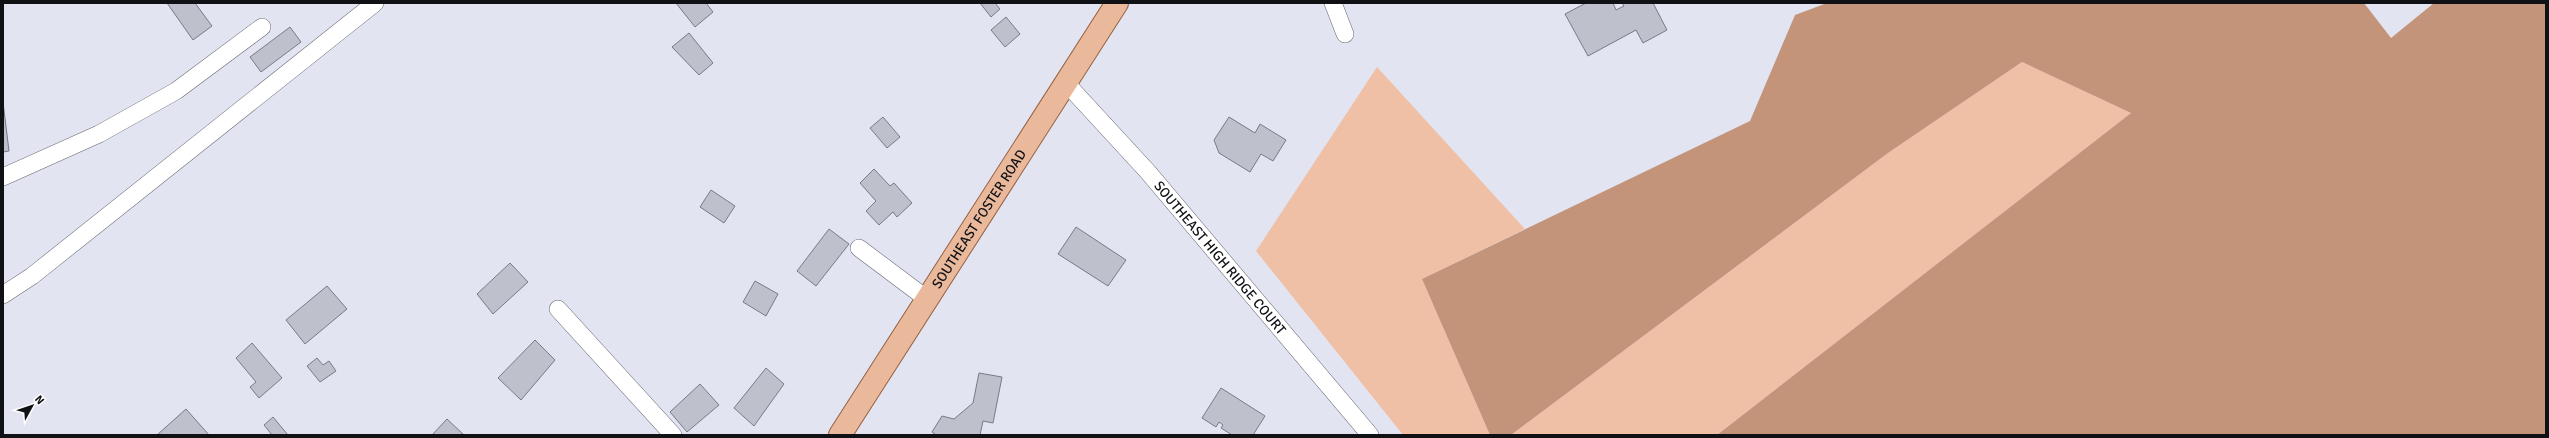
<svg xmlns="http://www.w3.org/2000/svg" width="2549" height="438" viewBox="0 0 2549 438" font-family="Signika,sans-serif">
<style>
.green{fill:#f0c0a6}
.forest{fill:#c3947a}
.building{fill:#bec1cc;stroke:#787b85}
.lines{fill:none;stroke-linecap:round;stroke-linejoin:round}
.minor-casing{stroke:#656771;stroke-width:18}
.major-casing{stroke:#956042;stroke-width:24}
.minor{stroke:#fff;stroke-width:17}
.major{stroke:#eab99c;stroke-width:22}
.labels{text-anchor:middle;dominant-baseline:central;stroke-width:3;stroke-linejoin:round;paint-order:stroke}
.street-label{font-size:14px;fill:#101115;stroke:#fff}
</style>
<rect width="100%" height="100%" fill="#e2e5f1"/>
<g class="green">
<polygon points="2022,62 2131,113 1717,435 1511,435 1888,153"/>
<polygon points="1377,67 1525,229 1422,279 1490,435 1403,435 1256,251"/>
</g>
<polygon class="forest" points="1827,3 2364,3 2391,38 2434,3 2546,3 2546,435 1717,435 2131,113 2022,62 1888,153 1511,435 1490,435 1422,279 1750,121 1795,15"/>
<g class="building">
<polygon points="167,3 195,3 212,26 193,40"/>
<polygon points="676,3 706,3 713,12 695,27"/>
<polygon points="980,3 995,3 1000,9 991,17"/>
<polygon points="1586,3 1613,3 1616,10 1624,6 1622,3 1653,3 1667,30 1643,43 1636,30 1588,56 1565,14"/>
<polygon points="1006,17 1020,34 1005,47 991,30"/>
<polygon points="290,27 301,42 261,72 250,57"/>
<polygon points="689,33 713,63 699,75 672,47"/>
<polygon points="3,102 9,151 3,152"/>
<polygon points="883,117 900,137 887,148 870,128"/>
<polygon points="1229,117 1255,133 1260,124 1286,140 1273,161 1261,154 1250,172 1219,153 1214,140"/>
<polygon points="874,169 890,186 894,183 912,203 897,217 893,212 879,225 866,211 876,201 860,183"/>
<polygon points="711,190 735,206 724,223 700,207"/>
<polygon points="1076,227 1126,260 1108,286 1058,254"/>
<polygon points="829,229 849,244 816,286 797,271"/>
<polygon points="510,263 528,282 493,314 477,294"/>
<polygon points="755,281 778,294 766,316 743,302"/>
<polygon points="327,286 347,309 305,344 286,320"/>
<polygon points="535,340 555,360 521,400 498,378"/>
<polygon points="252,343 282,378 259,398 250,387 256,382 236,358"/>
<polygon points="317,358 323,365 329,361 336,371 320,382 307,366"/>
<polygon points="766,368 784,384 754,426 734,408"/>
<polygon points="979,373 1002,377 993,423 983,421 980,435 936,435 932,432 942,416 954,419 973,403"/>
<polygon points="700,384 719,405 687,432 670,412"/>
<polygon points="1221,388 1265,416 1253,435 1232,435 1221,428 1223,425 1219,422 1216,427 1202,418"/>
<polygon points="186,409 209,435 157,435"/>
<polygon points="273,417 288,435 272,435 264,425"/>
<polygon points="447,419 464,435 432,435"/>
</g>
<g class="lines">
<defs>
<g id="minor">
<polyline points="1333,3 1345,34"/>
<path id="s1" d="M1066,83L1148,172L1370,435"/>
<polyline points="3,177 99,134 176,91 262,27"/>
<polyline points="859,248 927,299"/>
<polyline points="3,295 32,276 375,3"/>
<polyline points="558,309 673,435"/>
</g>
<g id="major">
<path id="s2" d="M840,435L1117,3"/>
</g>
</defs>
<use href="#minor" class="minor-casing"/>
<use href="#major" class="major-casing"/>
<use href="#minor" class="minor"/>
<use href="#major" class="major"/>
</g>
<g class="labels">
<g class="street-label">
<text stroke="none"><textPath href="#s2" startOffset="257">SOUTHEAST FOSTER ROAD</textPath></text>
<text stroke="none"><textPath href="#s1" startOffset="233">SOUTHEAST HIGH RIDGE COURT</textPath></text>
</g>
</g>
<rect width="2549" height="438" fill="none" stroke="#101115" stroke-width="8"/>
<g transform="translate(32 406) rotate(50)" stroke="#ffffff" stroke-width="3" paint-order="stroke">
<path d="M0-3L7 15L0 10L-7 15Z" fill="#101115"/>
<text y="-6" font-size="11" font-weight="bold" text-anchor="middle" fill="#101115">N</text>
</g>
</svg>
